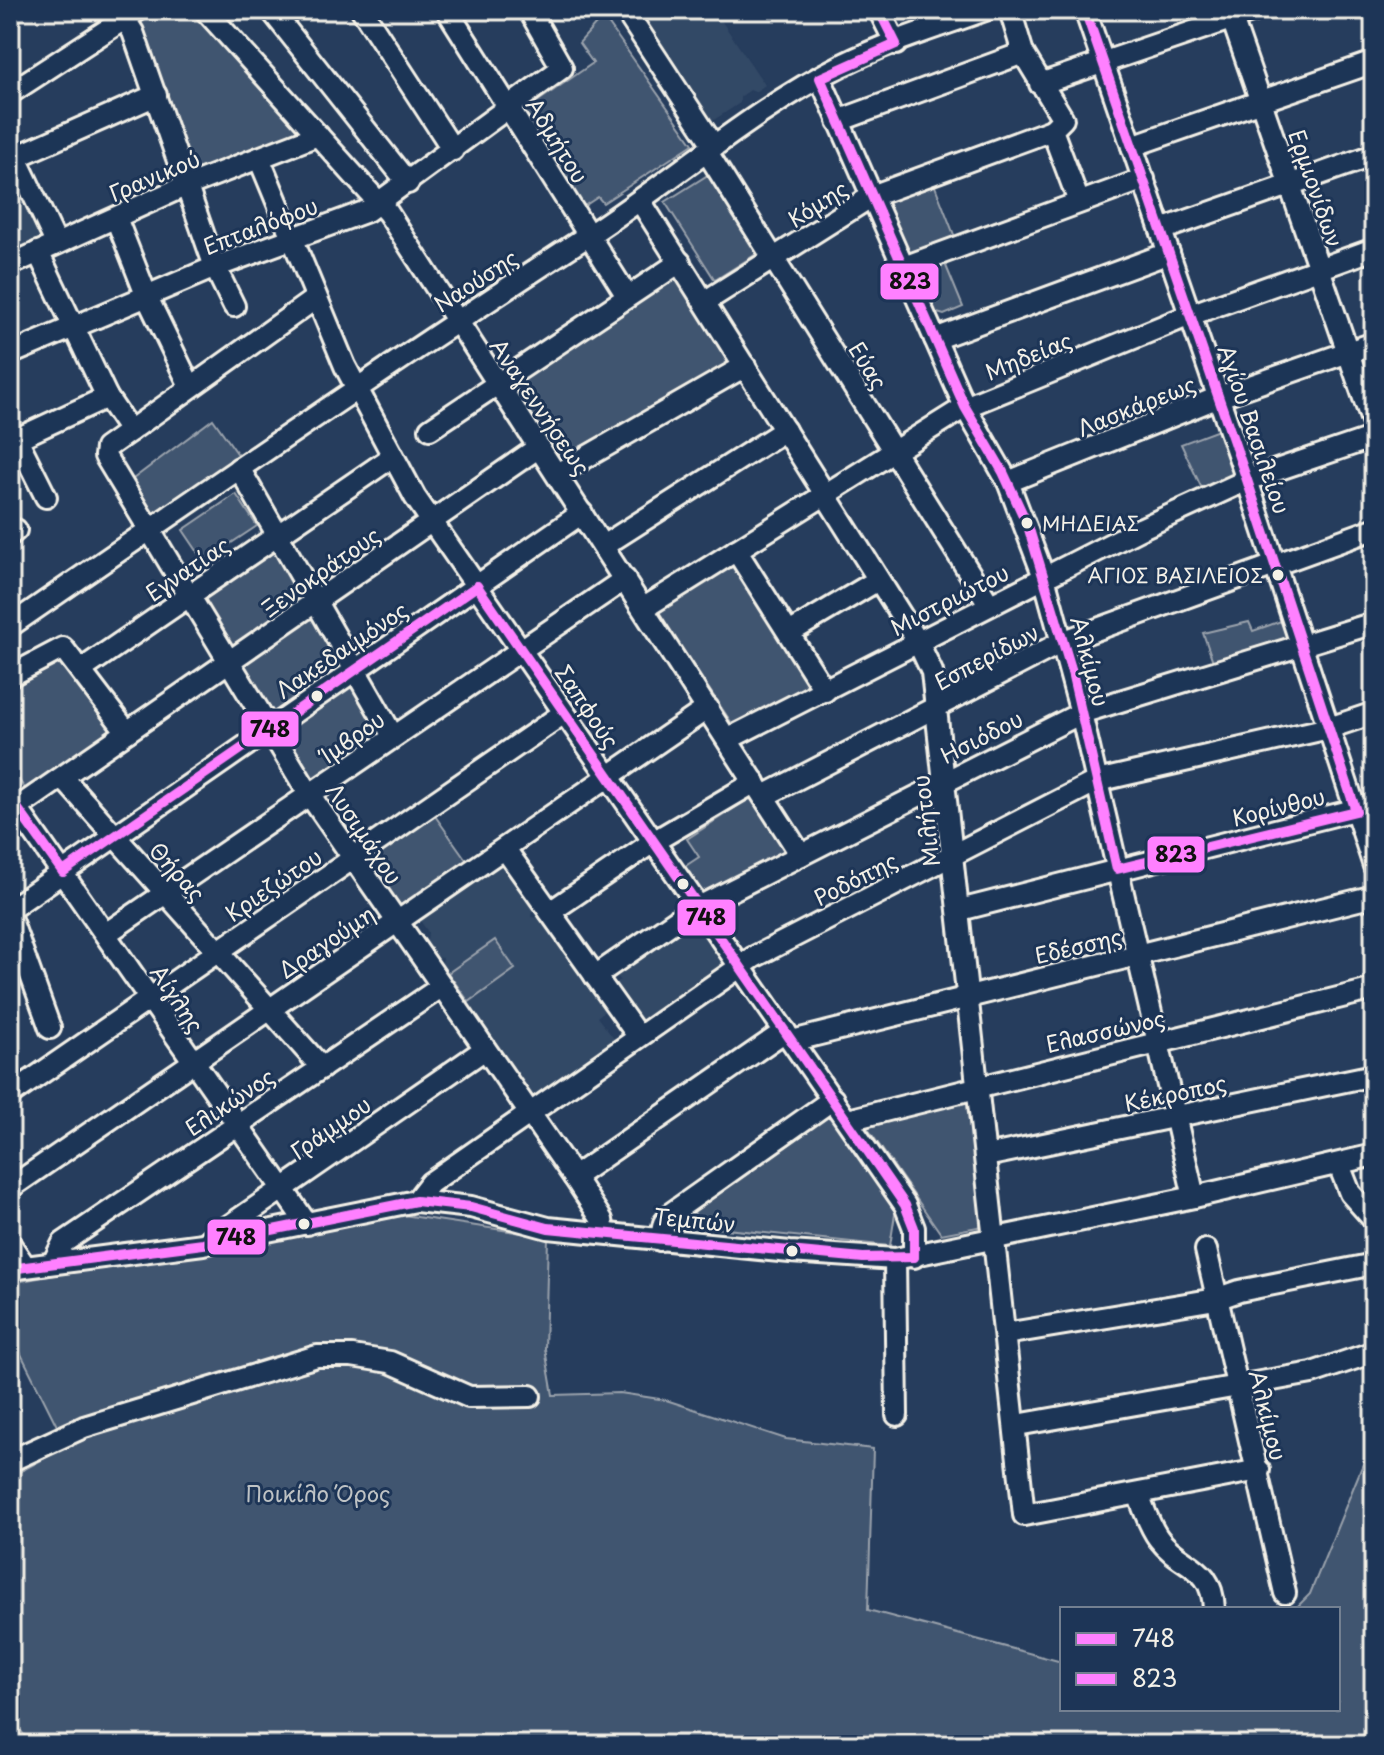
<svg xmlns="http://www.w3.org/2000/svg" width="1384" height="1755" viewBox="0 0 1384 1755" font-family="'Playpen Sans',sans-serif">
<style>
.built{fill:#334966}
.green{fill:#40546f;stroke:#9aa2ac;stroke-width:2}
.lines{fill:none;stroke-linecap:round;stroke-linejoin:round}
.minor-casing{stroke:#f4f1e8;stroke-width:26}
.minor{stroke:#1d3557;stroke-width:20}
.bus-1-casing{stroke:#1d3557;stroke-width:16}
.bus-2-casing{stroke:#1d3557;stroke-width:16}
.bus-1{stroke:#ff80ff;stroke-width:10}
.bus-2{stroke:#ff80ff;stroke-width:10}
.bus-dot{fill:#f4f1e8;stroke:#1d3557;stroke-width:3}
.labels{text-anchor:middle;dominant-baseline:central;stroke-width:6;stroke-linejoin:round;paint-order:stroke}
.bus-label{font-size:20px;fill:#f4f1e8;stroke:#1d3557;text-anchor:start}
.street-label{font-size:22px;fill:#f4f1e8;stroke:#1d3557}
.park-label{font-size:22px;fill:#bec2c4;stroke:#1d3557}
.line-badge{stroke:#1d3557;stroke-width:3}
.pale-badge-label{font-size:22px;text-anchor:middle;font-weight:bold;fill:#111}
</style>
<rect width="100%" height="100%" fill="#263d5d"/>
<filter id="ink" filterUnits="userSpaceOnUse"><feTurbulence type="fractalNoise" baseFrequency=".0125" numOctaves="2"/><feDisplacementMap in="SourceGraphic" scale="16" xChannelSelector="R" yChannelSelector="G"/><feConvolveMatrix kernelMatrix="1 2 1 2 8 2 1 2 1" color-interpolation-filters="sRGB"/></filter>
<g filter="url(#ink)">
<g class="built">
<polygon points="642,10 714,10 765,85 755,92 750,90 740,97 740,103 709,123 678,76 682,72 662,53 663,47 645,22"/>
<polygon points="10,163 47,239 10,256"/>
<polygon points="501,862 533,905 531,917 536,918 537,913 607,1009 597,1017 615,1040 532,1100 441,969 443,958 431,956 426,950 428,932 419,919"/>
<polygon points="691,918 724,967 639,1026 611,987 620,980 614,971"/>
</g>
<g class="green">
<polygon points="158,10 192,10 300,130 194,171 139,24"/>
<polygon points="603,16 693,144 603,203 598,197 581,208 521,113 593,63 579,43"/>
<polygon points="711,173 761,251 715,280 665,202"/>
<polygon points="933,181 956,240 909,258 884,200"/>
<polygon points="944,261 963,307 944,315 934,312 920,271"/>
<polygon points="678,277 733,362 560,458 514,386"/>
<polygon points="213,419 239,456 151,517 129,482"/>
<polygon points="1221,429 1237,474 1203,491 1181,444"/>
<polygon points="236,494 257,526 204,561 183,530"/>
<polygon points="272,547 304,600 234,649 200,597"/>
<polygon points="733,561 813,688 735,728 657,611"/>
<polygon points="311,615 342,666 272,715 241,665"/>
<polygon points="1284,620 1292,641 1215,667 1203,633 1249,622 1253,631"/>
<polygon points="62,658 114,730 26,790 10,767 10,687"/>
<polygon points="352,680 382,732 312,779 281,729"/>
<polygon points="753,796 790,855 704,897 684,867 699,857 687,839"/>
<polygon points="433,813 467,861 400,908 368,860"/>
<polygon points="495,940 515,969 469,1002 448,973"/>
<polygon points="968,1099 983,1226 941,1234 866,1126"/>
<polygon points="830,1116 896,1208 890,1246 697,1226 694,1211"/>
<polygon points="397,1214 548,1237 545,1349 553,1395 620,1393 666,1400 786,1439 873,1449 868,1610 1062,1662 1062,1709 1338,1709 1338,1609 1295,1609 1310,1594 1374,1437 1374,1745 23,1745 27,1739 10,1716 10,1477 67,1446 10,1332 10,1283"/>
</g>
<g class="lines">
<defs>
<g id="minor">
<polyline points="119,10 133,32 215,267 234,306"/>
<polyline points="205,10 388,213 801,855"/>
<polyline points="271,10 408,183"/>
<polyline points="362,10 453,150"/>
<polyline points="447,10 627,296"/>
<polyline points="625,10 714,146"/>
<polyline points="879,10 896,44"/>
<polyline points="1010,10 1023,53 1063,119 1052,130 1079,202"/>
<polyline points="1085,10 1247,480 1374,866"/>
<polyline points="1229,10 1374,427"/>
<polyline points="820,78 965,407 1008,482 1044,577 1081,713 1194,1197"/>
<polyline points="1040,84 1257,10"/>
<polyline points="10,93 138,10"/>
<polyline points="838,121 1023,53"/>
<polyline points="10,145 56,243"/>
<polyline points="1132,146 1374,62"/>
<polyline points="707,152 989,604"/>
<polyline points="16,157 156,95"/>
<polyline points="259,158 345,366 415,497 905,1205 914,1228 914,1257"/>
<polyline points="641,202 918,642 932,672 1024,1515 1259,1470"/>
<polyline points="116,218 147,297 190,386"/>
<polyline points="1161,230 1374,155"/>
<polyline points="38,252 107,397 130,431"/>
<polyline points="10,265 176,190 318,135"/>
<polyline points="904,267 1144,179"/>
<polyline points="316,298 130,431 106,448 105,456 309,794 574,1177 602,1220 604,1233"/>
<polyline points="706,301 872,196 1052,130"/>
<polyline points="935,339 1169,253"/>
<polyline points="10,354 215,267 367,211 562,68 529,10"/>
<polyline points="430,429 680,262"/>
<polyline points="17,439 46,497"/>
<polyline points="10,442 107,397"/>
<polyline points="239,468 393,736"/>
<polyline points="557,474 745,366"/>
<polyline points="1008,482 1219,397 1374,343"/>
<polyline points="10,535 16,530"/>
<polyline points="603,546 785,430"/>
<polyline points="736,550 825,691"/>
<polyline points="644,608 965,407 1190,315 1374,249"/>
<path d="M10,626C203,493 396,360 592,233C676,178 754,109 844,64C888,42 938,27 985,10"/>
<polyline points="789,633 878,580"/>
<polyline points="81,670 392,457"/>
<polyline points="10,676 63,648 127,732"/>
<polyline points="728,739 1142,528 1247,480 1374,437"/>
<polyline points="63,778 322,1068"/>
<polyline points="764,796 1062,642 1374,529"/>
<polyline points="10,798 307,1224"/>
<polyline points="10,813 539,447"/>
<polyline points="505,849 638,1036"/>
<polyline points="10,909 582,513"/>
<polyline points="960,910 1374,805"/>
<polyline points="550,912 653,842 755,782"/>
<polyline points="10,917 50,1028"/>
<polyline points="107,933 625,579"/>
<polyline points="595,976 685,914 1081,713 1374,623"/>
<polyline points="792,1041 1374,896"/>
<polyline points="10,1095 564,713"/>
<polyline points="848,1120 1374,989"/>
<polyline points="986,1156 1374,1075"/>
<polyline points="1339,1165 1350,1193 1374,1220"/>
<polyline points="574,1177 785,1031"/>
<polyline points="10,1188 708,708"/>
<polyline points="416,1201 430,1183 754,957 1097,781 1329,728 1374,713"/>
<polyline points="210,1239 485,1049"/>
<polyline points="660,1240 664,1223 673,1212 833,1099"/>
<polyline points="10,1244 25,1266"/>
<polyline points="1206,1250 1285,1593"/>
<polyline points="895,1259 897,1415"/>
<polyline points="53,1263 63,1243 441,987"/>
<polyline points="10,1269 203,1244 416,1201 471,1207 548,1228 790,1252 895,1259 1194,1197 1374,1155"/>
<polyline points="1005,1334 1216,1299 1239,1291 1374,1264"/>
<polyline points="1017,1425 1312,1373 1374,1352"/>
<polyline points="10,1461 84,1427 317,1356 352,1356 390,1362 469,1397 530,1396"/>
<path d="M1138,1494C1144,1509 1149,1526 1159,1539C1182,1569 1212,1563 1214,1609"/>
</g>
</defs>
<use href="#minor" class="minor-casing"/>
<use href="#minor" class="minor"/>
<defs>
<g id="bus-1">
<polyline points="477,586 905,1205 914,1228 914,1257"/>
<polyline points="10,798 63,872"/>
<polyline points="63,872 477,586"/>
<polyline points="10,1269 203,1244 416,1201 471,1207 548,1228 863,1258 914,1257"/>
</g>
<polyline id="bus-2" points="879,10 896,44 820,78 965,407 1003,472 1028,526 1072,672 1117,869 1356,811 1247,480 1085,10"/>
</defs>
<use href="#bus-1" class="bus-1-casing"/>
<use href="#bus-2" class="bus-2-casing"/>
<use href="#bus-1" class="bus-1"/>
<use href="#bus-2" class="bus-2"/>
</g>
</g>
<g class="bus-dot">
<circle cx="1027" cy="523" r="7"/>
<circle cx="1278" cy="575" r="7"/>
<circle cx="317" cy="696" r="7"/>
<circle cx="683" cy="884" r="7"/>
<circle cx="304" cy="1224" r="7"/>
<circle cx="792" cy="1251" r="7"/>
</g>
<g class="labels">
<g class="bus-label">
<text x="1042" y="523">ΜΗΔΕΙΑΣ</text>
<text x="1263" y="575" text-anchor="end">ΑΓΙΟΣ ΒΑΣΙΛΕΙΟΣ</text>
</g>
<g class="street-label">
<text transform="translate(558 140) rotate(58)">Αδμήτου</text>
<text transform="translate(154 175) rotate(-23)">Γρανικού</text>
<text transform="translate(1317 188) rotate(71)">Ερμιονίδων</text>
<text transform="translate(817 203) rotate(-33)">Κόμης</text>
<text transform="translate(260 225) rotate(-21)">Επταλόφου</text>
<text transform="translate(475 280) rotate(-33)">Ναούσης</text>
<text transform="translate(1028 355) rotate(-22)">Μηδείας</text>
<text transform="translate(869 365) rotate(58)">Εύας</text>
<text transform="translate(1136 405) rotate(-22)">Λασκάρεως</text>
<text transform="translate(541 406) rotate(56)">Αναγεννήσεως</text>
<text transform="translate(1255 429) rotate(71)">Αγίου Βασιλείου</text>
<text transform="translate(187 568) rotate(-34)">Εγνατίας</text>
<text transform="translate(320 571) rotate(-35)">Ξενοκράτους</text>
<text transform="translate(949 599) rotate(-27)">Μιστριώτου</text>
<text transform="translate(341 649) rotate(-34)">Λακεδαιμόνος</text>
<text transform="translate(986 656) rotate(-28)">Εσπερίδων</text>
<text transform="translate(1091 661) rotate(75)">Αλκίμου</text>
<text transform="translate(588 706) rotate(56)">Σαπφούς</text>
<text transform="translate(352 736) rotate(-35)">Ίμβρου</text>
<text transform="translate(981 736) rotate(-27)">Ησιόδου</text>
<text transform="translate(1278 806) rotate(-14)">Κορίνθου</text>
<text transform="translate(925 821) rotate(-97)">Μιλήτου</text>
<text transform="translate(365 833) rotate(56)">Λυσιμάχου</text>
<text transform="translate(178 871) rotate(48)">Θήρας</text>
<text transform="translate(855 878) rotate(-27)">Ροδόπης</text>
<text transform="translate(273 884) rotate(-34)">Κριεζώτου</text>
<text transform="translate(326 941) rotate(-34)">Δραγούμη</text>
<text transform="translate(1078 945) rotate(-13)">Εδέσσης</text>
<text transform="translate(178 998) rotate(56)">Αίγλης</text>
<text transform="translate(1105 1030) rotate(-13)">Ελασσώνος</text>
<text transform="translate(1175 1092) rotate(-12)">Κέκροπος</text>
<text transform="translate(229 1101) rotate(-34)">Ελικώνος</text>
<text transform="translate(330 1127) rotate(-35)">Γράμμου</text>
<text transform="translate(695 1219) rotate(6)">Τεμπών</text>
<text transform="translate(1269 1415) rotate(76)">Αλκίμου</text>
</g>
<g class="park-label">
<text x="318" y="1492">Ποικίλο Όρος</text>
</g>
</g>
<g class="line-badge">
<rect x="879" y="262" width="61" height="39" rx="8" fill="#ff80ff"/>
<rect x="240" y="710" width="60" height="38" rx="8" fill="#ff80ff"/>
<rect x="1146" y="835" width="60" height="39" rx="8" fill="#ff80ff"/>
<rect x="676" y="898" width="61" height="39" rx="8" fill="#ff80ff"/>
<rect x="206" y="1218" width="61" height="38" rx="8" fill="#ff80ff"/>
</g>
<g class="pale-badge-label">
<text x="910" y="289">823</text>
<text x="270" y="737">748</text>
<text x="1176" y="862">823</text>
<text x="706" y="925">748</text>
<text x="236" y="1245">748</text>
</g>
<rect width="1384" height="1755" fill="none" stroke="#1d3557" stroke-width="40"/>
<rect x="20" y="20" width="1344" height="1715" fill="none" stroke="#f4f1e8" stroke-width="3" filter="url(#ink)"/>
<rect x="1060" y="1607" width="280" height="104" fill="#1d3557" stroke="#738091" stroke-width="2"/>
<rect x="1076" y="1633" width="40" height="12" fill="#ff80ff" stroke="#738091" stroke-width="2"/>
<text x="1132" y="1647" font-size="24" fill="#f4f1e8">748</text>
<rect x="1076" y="1673" width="40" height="12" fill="#ff80ff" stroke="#738091" stroke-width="2"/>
<text x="1132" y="1687" font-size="24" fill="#f4f1e8">823</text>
</svg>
